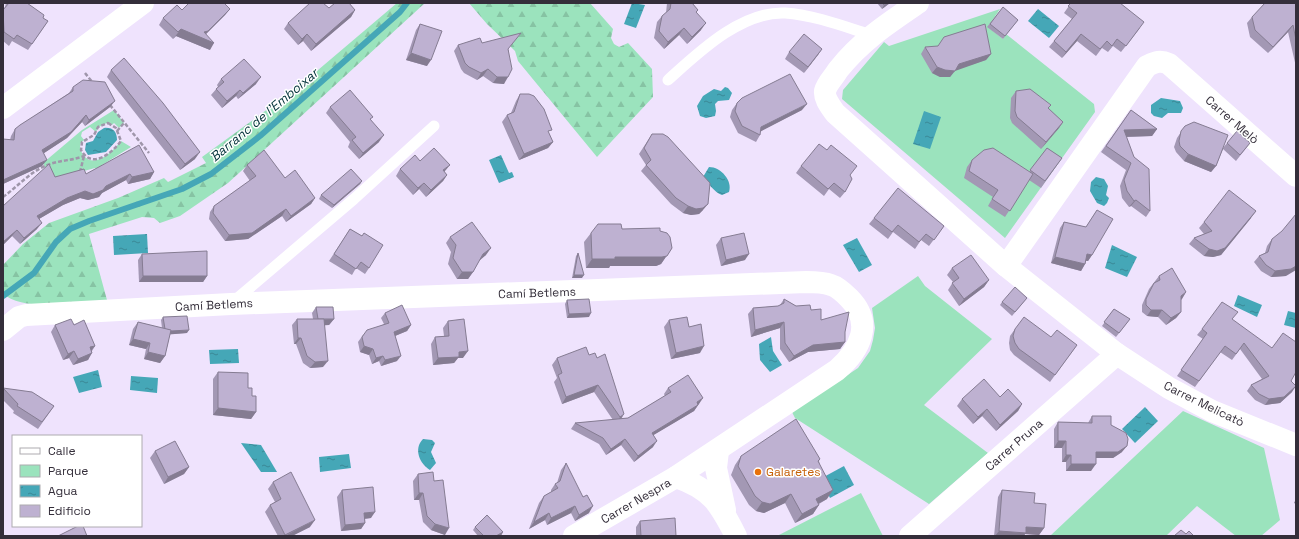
<svg xmlns="http://www.w3.org/2000/svg" width="1299" height="539" viewBox="0 0 1299 539" font-family="'Space Grotesk',sans-serif">
<style>
.green{fill:#9be3bd}
.forest{fill:url(#forest-firs)}
.water{fill:url(#water-ripples)}
.lines{fill:none;stroke-linecap:round;stroke-linejoin:round}
.stream{stroke:#45a7b7;stroke-width:6}
.path{stroke:#9f96aa;stroke-width:2.5;stroke-dasharray:4 2;stroke-linecap:butt}
.service{stroke:#fff;stroke-width:11}
.minor{stroke:#fff;stroke-width:22}
.wall{fill:#a398b4}
.shaded-wall{fill:#857c92}
.building{fill:#beb1d1;stroke:#857c92}
.food-dot{fill:#e8710a;stroke:#fff;stroke-width:1.5}
.labels{text-anchor:middle;dominant-baseline:central;stroke-width:3;stroke-linejoin:round;paint-order:stroke}
.street-label{font-size:12px;fill:#342e3a;stroke:#fff}
.food-label{font-size:12px;fill:#c56008;stroke:#fff;text-anchor:start}
.water-label{font-size:13px;font-style:italic;fill:#023239;stroke:#fff}
</style>
<defs>
<pattern id="forest-firs" width="22" height="20" patternUnits="userSpaceOnUse"><rect width="22" height="20" fill="#9be3bd"/><path d="M5 1l3.5 6h-7zM16 11l3.5 6h-7z" fill="#86c3a3"/></pattern>
<pattern id="water-ripples" width="26" height="14" patternUnits="userSpaceOnUse"><rect width="26" height="14" fill="#45a7b7"/><path d="M2 4q2-2 4 0t4 0M15 11q2-2 4 0t4 0" fill="none" stroke="#3a8896"/></pattern>
</defs>
<rect width="100%" height="100%" fill="#efe3fd"/>
<g class="green">
<polygon points="1000,9 988,27 1003,39 1006,34 1094,104 1095,112 1005,238 842,99 843,90 884,42 889,46"/>
<path d="M114,110L124,123L119,128L114,123L112,125L108,123C102,124 99,126 96,132L90,127L82,132L81,136L84,140L80,144C80,149 81,152 84,156C96,169 114,150 121,141L131,147L102,165L104,171L95,168L51,180L43,163L82,130Z"/>
<polygon points="918,276 925,286 992,339 924,405 988,453 929,504 795,418 792,412 858,368 870,351 873,340 875,328 872,308"/>
<polygon points="1183,411 1264,448 1280,520 1261,536 1236,536 1197,506 1166,536 1050,536"/>
<polygon points="861,493 883,536 777,536"/>
</g>
<g class="forest">
<path d="M397,3H425L228,183L180,216L160,223L154,218L142,217L89,234L107,300C82,302 21,313 3,293V265L23,244L49,223L118,198L164,178L168,182L206,163L202,157L298,87Z"/>
<polygon points="469,3 590,3 613,29 611,38 614,44 619,47 628,43 652,69 653,97 597,157 518,61 515,51 510,46 487,24"/>
</g>
<g class="water">
<polygon points="632,3 645,5 636,28 624,24"/>
<polygon points="1038,9 1059,26 1049,38 1028,21"/>
<polygon points="725,87 728,88 732,93 729,100 718,101 715,104 716,111 715,116 706,118 700,116 697,106 703,96 714,89 721,91"/>
<polygon points="1161,98 1180,101 1183,108 1181,113 1168,113 1162,118 1154,116 1151,113 1151,105"/>
<polygon points="924,111 941,117 930,149 913,144"/>
<path d="M104,128C113,127 117,132 117,140L106,152L88,155L85,150L86,143L93,141L98,132Z"/>
<polygon points="501,155 509,173 512,172 514,177 499,183 489,160"/>
<path d="M709,167C721,167 733,181 729,192L722,195C714,192 709,184 703,177Z"/>
<polygon points="1096,177 1104,179 1108,186 1106,195 1109,198 1107,203 1104,206 1097,203 1090,191 1091,182"/>
<polygon points="147,234 148,253 114,255 113,236"/>
<polygon points="857,238 872,265 859,272 843,245"/>
<polygon points="1112,245 1137,257 1127,277 1105,268"/>
<polygon points="1238,295 1262,305 1257,317 1234,306"/>
<polygon points="1288,311 1296,313 1296,328 1284,325"/>
<polygon points="771,337 773,351 782,365 770,372 760,360 759,344"/>
<polygon points="238,349 239,363 210,364 209,350"/>
<polygon points="98,370 102,387 79,393 73,377"/>
<polygon points="131,376 158,378 157,393 130,390"/>
<polygon points="1145,407 1158,421 1135,443 1122,429"/>
<path d="M423,439L432,440L435,443L431,452L436,463L430,470C420,464 413,449 423,439Z"/>
<polygon points="241,443 261,445 277,472 261,472"/>
<polygon points="349,454 351,468 320,472 319,457"/>
<polygon points="844,466 854,485 830,498 820,479"/>
</g>
<g class="lines">
<polyline class="stream" points="3,296 34,273 56,242 70,229 89,221 182,189 211,174 260,136 400,12 407,3"/>
<g class="path">
<polyline points="85,73 93,83"/>
<polyline points="110,105 149,153"/>
<path d="M108,123L116,128L121,141C112,153 92,170 81,150L82,142L94,135L98,127Z"/>
<polyline points="117,131 124,123"/>
<polyline points="80,172 84,156"/>
<path d="M3,197C17,187 29,173 45,166C58,160 71,161 84,156"/>
</g>
<g class="service">
<path d="M668,80C698,53 741,11 785,13C814,15 843,26 871,35"/>
<polyline points="233,302 354,199 434,126"/>
</g>
<g class="minor">
<path d="M918,3C887,24 861,41 838,70C834,77 827,83 825,91C824,99 831,107 835,113L1006,266"/>
<polyline points="3,108 143,3"/>
<path d="M1296,176L1169,64C1160,60 1156,62 1147,66L1006,266L1117,354L1169,388L1212,411L1296,445"/>
<path d="M3,330L19,317L26,315L231,304L806,282C815,282 823,282 831,285C838,287 844,293 849,298C874,323 860,350 837,370L676,477L574,536"/>
<polyline points="718,451 716,468 725,510"/>
<path d="M676,477C712,489 720,505 736,536"/>
<polyline points="910,536 1117,354"/>
</g>
</g>
<g class="wall">
<polygon points="6,3 27,3 43,18 48,21 28,50 12,41 9,46 3,41 3,10 5,7"/>
<polygon points="667,3 694,3 693,4 698,10 696,13 701,30 687,44 679,35 664,49 654,38 657,22 662,16 666,13"/>
<polygon points="877,3 890,3 882,9"/>
<polygon points="1071,3 1140,28 1121,52 1113,46 1108,52 1102,48 1096,56 1077,41 1062,58 1049,47 1072,19 1064,13"/>
<polygon points="1296,3 1296,67 1288,32 1268,53 1250,37 1247,23 1252,17"/>
<polygon points="1003,7 1018,20 1003,39 987,27"/>
<polygon points="329,8 355,10 351,17 311,51 303,41 298,45 284,29 288,23"/>
<polygon points="230,9 225,15 206,34 210,50 176,36 173,39 159,25 163,18 182,10"/>
<polygon points="420,24 427,66 406,60 416,30"/>
<polygon points="482,43 509,50 504,84 493,83 483,76 477,80 464,73 461,69 454,51 458,45"/>
<polygon points="925,47 991,54 986,60 955,70 950,77 940,77 932,73 921,54"/>
<polygon points="822,49 804,73 785,59 789,52"/>
<polygon points="111,70 195,159 180,170 107,77"/>
<polygon points="221,79 256,84 238,99 236,96 222,108 211,95 218,87 217,85"/>
<polygon points="73,87 110,107 85,126 82,122 67,138 44,153 42,166 3,184 3,139 10,140 11,136 15,129 69,93"/>
<polygon points="1016,91 1051,105 1048,108 1063,122 1059,128 1041,149 1012,123 1010,118 1011,98"/>
<polygon points="520,94 549,134 553,142 548,148 519,160 502,122 507,115 511,113 516,101"/>
<polygon points="737,103 802,110 760,131 760,135 756,142 738,133 730,117 732,110"/>
<polygon points="330,107 371,120 379,142 359,159 348,147 350,142 326,113"/>
<polygon points="1131,110 1157,129 1152,136 1126,137 1150,211 1146,217 1131,206 1129,207 1122,198 1120,186 1126,170 1101,152"/>
<polygon points="1185,126 1223,148 1227,143 1250,143 1236,161 1223,149 1216,166 1211,172 1184,161 1176,152 1174,147 1177,138"/>
<polygon points="652,134 703,210 699,214 691,215 683,213 671,204 641,171 646,165 639,154"/>
<polygon points="1047,148 1062,158 1041,188 1029,180 1005,217 988,206 993,197 964,178 967,167 972,160 1029,172"/>
<polygon points="420,161 445,171 444,172 447,175 443,181 426,197 419,189 413,195 396,176 400,169"/>
<polygon points="247,165 285,178 315,198 311,204 286,222 282,216 248,239 225,241 209,219 210,212 214,206 250,181 243,171"/>
<polygon points="801,166 850,176 845,192 840,198 829,189 824,196 796,173"/>
<polygon points="154,172 150,179 128,184 126,180 102,193 99,197 88,200 80,198 63,205 39,219 37,229 20,244 12,236 3,245 3,206 55,177 86,174"/>
<polygon points="362,181 360,184 332,208 319,199 321,195"/>
<polygon points="1097,210 1092,255 1088,261 1086,261 1085,264 1081,271 1051,263 1060,228 1064,222 1086,227"/>
<polygon points="874,218 944,226 929,246 921,240 915,249 893,232 888,239 869,224"/>
<polygon points="1251,218 1221,255 1213,257 1204,256 1189,244 1194,238 1204,234 1199,228 1204,222"/>
<polygon points="350,229 362,236 369,268 365,274 356,268 352,275 329,261"/>
<polygon points="622,229 660,231 672,248 661,264 656,266 610,266 609,268 586,268 584,242 591,233"/>
<polygon points="450,237 486,255 480,259 473,272 468,279 457,279 448,264 451,252 446,243"/>
<polygon points="721,238 745,260 721,266 716,245"/>
<polygon points="1272,239 1286,276 1271,277 1261,271 1254,262 1259,256 1265,253 1267,246"/>
<polygon points="578,253 582,278 572,278 576,256"/>
<polygon points="142,254 207,276 203,282 139,282 138,260"/>
<polygon points="952,268 989,280 984,287 959,306 948,290 953,282 947,275"/>
<polygon points="1159,276 1186,292 1181,300 1181,312 1176,318 1166,325 1158,317 1147,316 1142,312 1142,305 1149,289"/>
<polygon points="1027,298 1012,316 1000,305 1002,302"/>
<polygon points="784,299 796,306 811,310 821,320 845,332 845,342 840,349 808,352 789,362 780,349 780,328 751,337 748,314 753,308 778,306 780,305"/>
<polygon points="567,300 589,317 567,318 565,304"/>
<polygon points="316,307 334,319 329,325 324,325 323,367 310,368 303,363 296,344 294,344 292,325 297,319 313,319 312,313"/>
<polygon points="1114,309 1130,319 1116,337 1102,326"/>
<polygon points="385,313 411,325 407,331 395,336 397,361 381,366 379,361 372,364 369,355 360,352 358,342 363,335 384,324 381,318"/>
<polygon points="163,317 187,333 170,334 165,356 160,363 144,359 146,349 129,345 133,329 138,322 162,328 161,320"/>
<polygon points="669,320 689,327 700,353 671,359 664,327"/>
<polygon points="1232,320 1291,381 1292,392 1280,403 1265,405 1255,400 1247,391 1251,385 1262,379 1240,349 1232,360 1220,352 1195,387 1177,376 1203,339 1197,335 1202,329"/>
<polygon points="448,321 463,358 458,358 454,363 433,365 431,344 435,337 444,336 443,328"/>
<polygon points="55,325 74,325 95,346 92,351 88,360 73,365 69,358 63,360 51,332"/>
<polygon points="1015,329 1051,337 1077,345 1050,382 1014,355 1010,350 1009,343 1010,336"/>
<polygon points="589,355 621,419 628,418 665,396 664,394 668,388 699,404 694,411 653,435 653,447 634,462 621,445 606,455 599,444 571,429 575,423 613,420 594,392 562,404 554,382 557,378 552,365 557,358"/>
<polygon points="218,372 248,388 252,396 256,412 251,419 213,415 213,379"/>
<polygon points="3,388 54,406 38,429 13,413 14,411 3,400"/>
<polygon points="1000,397 1022,404 1018,411 996,431 982,416 973,424 957,406 962,399"/>
<polygon points="1092,416 1111,425 1122,452 1113,458 1096,458 1091,471 1066,471 1066,462 1062,462 1062,448 1054,448 1054,429 1058,422 1088,423"/>
<polygon points="155,451 189,467 184,474 164,484 150,458"/>
<polygon points="741,456 820,459 819,461 827,499 819,504 813,514 795,523 785,503 764,513 756,511 749,505 731,475 735,465"/>
<polygon points="566,463 589,513 575,521 571,513 547,525 545,520 529,529 539,503 544,496 551,492 551,490 555,484 557,483 561,470"/>
<polygon points="418,474 434,481 445,535 431,530 423,522 419,500 414,500 413,481"/>
<polygon points="273,482 310,527 292,536 278,536 265,512 270,505 275,502 268,489"/>
<polygon points="342,490 371,518 365,519 365,523 361,529 341,531 337,497"/>
<polygon points="1002,490 1034,503 1044,528 1039,535 1025,534 1024,536 994,536 998,497"/>
<polygon points="640,521 676,536 636,536 636,527"/>
<polygon points="475,527 503,532 500,536 478,536 473,530"/>
</g>
<g class="shaded-wall">
<polygon points="888,3 890,3 882,9 884,5"/>
<polygon points="230,9 225,15 203,37 214,43 210,50 176,36 173,39 181,29 204,32"/>
<polygon points="355,10 351,17 311,51 316,44"/>
<polygon points="706,23 701,30 687,44 692,37"/>
<polygon points="1293,25 1288,32 1268,53 1273,47"/>
<polygon points="684,28 679,35 664,49 668,42"/>
<polygon points="307,34 303,41 298,45 302,39"/>
<polygon points="1081,34 1077,41 1062,58 1066,52"/>
<polygon points="822,49 818,55 804,73 808,67"/>
<polygon points="411,53 431,60 427,66 406,60"/>
<polygon points="991,54 986,60 955,71 959,64"/>
<polygon points="937,67 955,71 950,77 940,77 932,73"/>
<polygon points="488,69 483,76 477,80 481,73"/>
<polygon points="261,77 256,84 238,99 243,93"/>
<polygon points="497,77 508,77 504,84 493,83"/>
<polygon points="240,90 236,96 222,108 227,101"/>
<polygon points="115,101 110,107 85,126 89,120"/>
<polygon points="807,104 802,110 756,134 761,127"/>
<polygon points="86,115 82,122 67,138 38,157 42,150"/>
<polygon points="1063,122 1059,128 1041,149 1046,142"/>
<polygon points="1157,129 1152,136 1120,137 1124,130"/>
<polygon points="384,135 379,142 359,159 363,153"/>
<polygon points="553,142 548,148 519,160 524,154"/>
<polygon points="200,152 195,159 180,170 185,164"/>
<polygon points="1188,154 1216,166 1211,172 1184,161"/>
<polygon points="47,160 42,166 3,184 3,180"/>
<polygon points="450,165 445,171 439,177 443,170"/>
<polygon points="154,172 150,179 128,184 132,177"/>
<polygon points="130,174 126,180 102,193 99,197 88,200 80,198 63,205 32,223 37,216 67,198 85,191 106,186"/>
<polygon points="447,175 443,181 426,197 431,190"/>
<polygon points="362,181 360,184 332,208 334,205"/>
<polygon points="424,183 419,189 413,195 418,188"/>
<polygon points="315,198 311,204 286,222 291,216"/>
<polygon points="1136,200 1131,206 1129,207 1134,201"/>
<polygon points="708,204 703,210 699,214 691,215 683,213 688,206"/>
<polygon points="286,209 282,216 248,239 225,241 229,235"/>
<polygon points="1256,211 1251,218 1221,255 1213,257 1204,256 1209,249"/>
<polygon points="42,223 37,229 20,244 24,238"/>
<polygon points="17,230 12,236 3,245 3,242"/>
<polygon points="491,248 486,255 479,261 483,254"/>
<polygon points="672,248 661,264 656,266 610,266 609,268 586,268 592,259 615,257"/>
<polygon points="749,254 745,260 721,266 726,260"/>
<polygon points="1087,254 1092,255 1088,261 1083,260"/>
<polygon points="1055,257 1085,264 1081,271 1051,263"/>
<polygon points="1296,266 1296,270 1286,276 1271,277 1275,271"/>
<polygon points="462,272 473,272 468,279 457,279"/>
<polygon points="574,275 584,275 582,278 572,278"/>
<polygon points="143,276 207,276 203,282 139,282"/>
<polygon points="989,280 984,287 959,306 964,299"/>
<polygon points="1186,292 1182,299 1176,303 1181,296"/>
<polygon points="1151,310 1162,310 1158,317 1147,316"/>
<polygon points="1181,312 1176,318 1166,325 1171,318"/>
<polygon points="591,313 589,317 567,318 569,314"/>
<polygon points="334,319 329,325 314,326 318,320"/>
<polygon points="784,322 780,328 751,337 755,330"/>
<polygon points="411,325 407,331 390,338 394,332"/>
<polygon points="189,330 187,333 163,335 165,331"/>
<polygon points="298,338 301,338 296,344 294,344"/>
<polygon points="133,339 150,343 146,349 129,345"/>
<polygon points="845,342 840,349 808,352 789,362 794,356 813,345"/>
<polygon points="95,346 90,352 90,347"/>
<polygon points="364,346 373,349 369,355 360,352"/>
<polygon points="704,346 700,353 671,359 676,353"/>
<polygon points="74,351 69,358 63,360 68,354"/>
<polygon points="468,351 463,358 458,358 454,363 433,365 438,358 459,352"/>
<polygon points="148,352 165,356 160,363 144,359"/>
<polygon points="92,353 88,360 73,365 78,359"/>
<polygon points="383,356 379,361 372,364 376,358"/>
<polygon points="401,356 397,361 381,366 385,360"/>
<polygon points="328,361 323,367 310,368 315,362"/>
<polygon points="598,385 594,392 562,404 566,397"/>
<polygon points="1296,386 1292,392 1280,403 1265,405 1269,399"/>
<polygon points="703,398 699,404 692,409 697,402"/>
<polygon points="1022,404 1018,411 996,431 1000,425"/>
<polygon points="698,405 694,411 647,439 652,433"/>
<polygon points="218,408 256,412 251,419 213,415"/>
<polygon points="987,409 982,416 973,424 978,417"/>
<polygon points="624,414 620,421 616,423 620,417"/>
<polygon points="625,439 621,445 606,455 611,449"/>
<polygon points="657,441 653,447 634,462 638,456"/>
<polygon points="1058,441 1066,441 1062,448 1054,448"/>
<polygon points="1127,446 1122,452 1113,458 1092,458 1096,452"/>
<polygon points="1066,455 1071,455 1066,462 1062,462"/>
<polygon points="1071,464 1096,464 1091,471 1066,471"/>
<polygon points="189,467 184,474 164,484 168,477"/>
<polygon points="833,490 827,499 810,508 816,499"/>
<polygon points="419,493 423,493 419,500 414,500"/>
<polygon points="791,494 785,503 764,513 756,511 762,502"/>
<polygon points="1296,499 1296,504 1294,503"/>
<polygon points="819,505 813,514 795,523 802,514"/>
<polygon points="575,506 571,513 547,525 551,518"/>
<polygon points="593,506 589,513 575,521 579,515"/>
<polygon points="375,512 371,518 360,519 364,513"/>
<polygon points="549,513 545,520 529,529 534,522"/>
<polygon points="315,520 310,527 292,536 285,536"/>
<polygon points="365,523 361,529 341,531 345,525"/>
<polygon points="435,524 449,528 445,535 431,530"/>
<polygon points="1026,527 1044,528 1039,535 1025,534 1024,536 995,536 999,531"/>
<polygon points="503,532 501,536 496,536"/>
</g>
<g class="building">
<polygon points="9,3 27,3 44,15 43,18 48,21 32,44 17,35 14,39 4,32 3,10"/>
<polygon points="189,3 224,3 230,9 208,31 204,32 214,43 181,29 178,32 163,18 177,5 182,10"/>
<polygon points="310,3 323,3 329,8 335,3 349,3 355,10 316,44 307,34 302,39 288,23"/>
<polygon points="671,3 693,3 692,3 698,10 696,12 706,23 692,37 684,28 668,42 659,31 662,16 670,9"/>
<polygon points="882,3 888,3 884,5"/>
<polygon points="1071,3 1120,3 1144,22 1126,46 1117,39 1112,46 1107,41 1100,49 1081,34 1066,52 1054,41 1077,13 1068,6"/>
<polygon points="1265,3 1296,3 1296,40 1293,25 1273,47 1255,30 1252,17"/>
<polygon points="1003,7 1018,20 1005,36 990,24"/>
<polygon points="420,24 442,31 431,60 411,53"/>
<polygon points="985,24 991,54 959,64 955,71 945,70 937,67 925,47 938,46 944,37"/>
<polygon points="521,33 508,49 512,69 508,77 497,77 488,69 481,73 469,67 465,63 458,45 480,38 482,43"/>
<polygon points="804,34 822,49 808,67 789,52"/>
<polygon points="124,58 163,103 200,152 185,164 111,70"/>
<polygon points="244,59 261,77 243,93 240,90 227,101 216,89 224,82 221,79"/>
<polygon points="790,74 807,104 761,127 760,135 742,126 735,111 737,103 742,98"/>
<polygon points="83,80 105,82 115,101 89,120 86,115 71,132 42,150 47,160 3,180 3,139 14,140 15,129 20,125 73,91 73,87"/>
<polygon points="1030,89 1051,105 1048,108 1063,122 1046,142 1017,117 1015,111 1016,91"/>
<polygon points="350,90 373,117 370,119 384,135 363,153 352,140 356,137 330,107"/>
<polygon points="520,94 529,94 534,96 544,109 552,130 548,131 553,142 524,154 507,115 514,112"/>
<polygon points="1131,110 1157,129 1124,130 1134,157 1149,169 1150,211 1136,200 1134,201 1127,191 1124,180 1131,163 1106,146"/>
<polygon points="1194,122 1228,135 1216,166 1188,154 1180,146 1179,141 1181,131 1185,126"/>
<polygon points="1237,131 1250,143 1240,155 1227,143"/>
<polygon points="652,134 663,134 668,137 710,183 708,204 703,208 696,209 688,206 676,198 646,165 651,160 644,148"/>
<polygon points="819,144 827,150 831,145 857,166 850,175 852,179 845,192 834,183 828,189 801,166"/>
<polygon points="139,145 154,172 132,177 130,174 106,186 103,190 93,194 85,191 67,198 37,216 42,223 24,238 17,230 3,242 3,206 49,164 55,177 84,169 86,174"/>
<polygon points="434,148 450,165 443,170 447,175 431,190 424,183 418,188 400,169 415,155 420,161"/>
<polygon points="993,148 1033,174 1010,211 992,199 998,190 969,171 972,160 984,150"/>
<polygon points="1047,148 1062,158 1045,181 1030,170"/>
<polygon points="264,150 285,178 295,170 315,198 291,216 286,209 252,233 229,235 213,213 214,206 256,176 247,165"/>
<polygon points="351,169 362,181 334,205 321,195"/>
<polygon points="898,188 944,226 934,240 926,234 919,242 898,225 892,232 874,218"/>
<polygon points="1229,190 1256,211 1225,248 1217,251 1209,249 1194,238 1212,231 1204,222"/>
<polygon points="1097,210 1113,219 1092,255 1087,254 1085,264 1055,257 1064,222 1086,227"/>
<polygon points="1296,214 1296,266 1291,269 1275,271 1266,265 1259,256 1268,252 1272,239 1282,231"/>
<polygon points="472,222 491,248 483,254 473,272 462,272 453,258 456,245 450,237"/>
<polygon points="598,224 621,224 622,229 660,228 660,231 667,233 670,237 672,248 667,256 662,257 615,257 615,259 592,259 591,233"/>
<polygon points="350,229 362,236 364,233 383,245 369,268 361,262 356,269 334,254"/>
<polygon points="744,233 749,254 726,260 721,238"/>
<polygon points="207,251 207,276 143,276 142,254"/>
<polygon points="578,253 584,275 574,275"/>
<polygon points="971,255 989,280 964,299 952,283 959,278 952,268"/>
<polygon points="1172,268 1186,292 1181,296 1181,312 1171,318 1162,310 1151,310 1146,305 1146,299 1154,283 1160,280 1159,276"/>
<polygon points="1015,287 1027,298 1015,312 1002,302"/>
<polygon points="589,299 591,313 569,314 567,300"/>
<polygon points="784,299 796,306 810,305 811,310 821,309 821,320 849,312 845,332 845,342 813,345 794,356 785,343 784,322 755,330 753,308 778,306 784,303"/>
<polygon points="1222,302 1238,312 1232,319 1272,348 1283,333 1296,342 1296,372 1291,381 1296,386 1284,397 1269,399 1259,394 1251,385 1269,376 1244,343 1236,354 1225,346 1199,381 1181,370 1207,333 1202,329"/>
<polygon points="402,305 411,325 394,332 401,356 385,360 383,356 376,358 373,349 364,346 362,337 367,330 389,323 385,313"/>
<polygon points="316,307 333,307 334,319 318,319"/>
<polygon points="1114,309 1130,319 1119,333 1104,322"/>
<polygon points="187,316 189,330 171,331 165,329 163,317"/>
<polygon points="687,317 689,327 701,324 704,346 676,353 669,320"/>
<polygon points="1024,317 1051,337 1057,330 1077,345 1055,375 1019,349 1015,343 1013,336 1015,329"/>
<polygon points="71,319 74,325 84,320 95,346 90,347 92,353 78,359 74,351 68,354 55,325"/>
<polygon points="297,319 324,319 328,361 315,362 307,356 301,338 298,338"/>
<polygon points="464,319 468,351 459,352 459,357 438,358 435,337 449,336 448,321"/>
<polygon points="138,322 171,330 165,356 148,352 150,343 133,339"/>
<polygon points="586,347 589,355 595,353 597,358 605,354 624,414 620,417 598,385 566,397 558,375 562,373 557,358"/>
<polygon points="218,372 248,373 248,388 252,388 252,396 256,396 256,412 218,408"/>
<polygon points="688,375 703,398 697,402 698,405 652,433 657,441 638,456 625,439 611,449 603,438 575,423 628,418 671,392 668,388"/>
<polygon points="984,379 1000,397 1008,389 1022,404 1000,425 987,409 978,417 962,399"/>
<polygon points="3,388 32,392 54,406 42,422 17,406 18,404"/>
<polygon points="1092,416 1111,416 1111,425 1126,433 1128,439 1127,446 1118,452 1096,452 1096,464 1071,464 1071,455 1066,455 1066,441 1058,441 1058,422 1092,423"/>
<polygon points="796,419 820,459 818,461 833,490 816,499 819,505 802,514 791,494 770,504 762,502 755,496 738,466 741,456"/>
<polygon points="175,441 189,467 168,477 155,451"/>
<polygon points="566,463 583,497 587,495 593,506 579,515 575,506 551,518 549,513 534,522 544,496 558,488 555,484 560,481"/>
<polygon points="291,472 315,520 285,535 270,505 281,499 273,482"/>
<polygon points="433,472 434,481 443,480 449,528 435,524 427,516 423,493 419,493 418,474"/>
<polygon points="373,487 375,512 364,513 365,523 345,525 342,490"/>
<polygon points="1002,490 1035,493 1034,503 1046,504 1044,528 1026,527 1026,533 999,531"/>
<polygon points="487,515 503,532 496,536 484,536 475,527"/>
<polygon points="675,518 676,536 641,536 640,521"/>
<polygon points="78,526 83,526 87,536 58,536"/>
<polygon points="1181,530 1186,534 1189,531 1194,536 1174,536"/>
</g>
<circle class="food-dot" cx="758" cy="472" r="4"/>
<g class="labels">
<g class="street-label">
<text transform="translate(1232 120) rotate(41)">Carrer Melò</text>
<text transform="translate(537 293) rotate(-2)">Camí Betlems</text>
<text transform="translate(214 305) rotate(-3)">Camí Betlems</text>
<text transform="translate(1204 404) rotate(26)">Carrer Melicatò</text>
<text transform="translate(1014 445) rotate(-41)">Carrer Pruna</text>
<text transform="translate(636 501) rotate(-30)">Carrer Nespra</text>
</g>
<g class="food-label">
<text x="766" y="472">Galaretes</text>
</g>
<g class="water-label">
<text transform="translate(264 115) rotate(-40)">Barranc de l'Emboixar</text>
</g>
</g>
<rect width="1299" height="539" fill="none" stroke="#342e3a" stroke-width="8"/>
<rect x="12" y="435" width="130" height="92" fill="#ffffff" stroke="#aeabb0"/>
<rect x="20" y="448" width="20" height="6" fill="#ffffff" stroke="#aeabb0"/>
<text x="48" y="455" font-size="12" fill="#342e3a">Calle</text>
<rect x="20" y="465" width="20" height="12" fill="#9be3bd" stroke="#aeabb0"/>
<text x="48" y="475" font-size="12" fill="#342e3a">Parque</text>
<rect x="20" y="485" width="20" height="12" fill="url(#water-ripples)" stroke="#aeabb0"/>
<text x="48" y="495" font-size="12" fill="#342e3a">Agua</text>
<rect x="20" y="505" width="20" height="12" fill="#beb1d1" stroke="#aeabb0"/>
<text x="48" y="515" font-size="12" fill="#342e3a">Edificio</text>
</svg>
